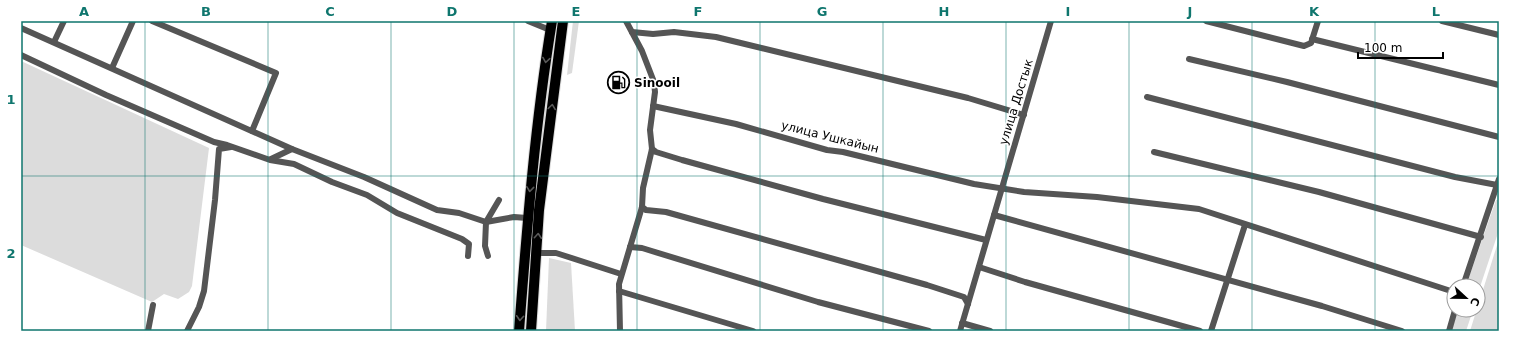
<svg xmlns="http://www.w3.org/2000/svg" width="1520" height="352" viewBox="0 0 1520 352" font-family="'DejaVu Sans',sans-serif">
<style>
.green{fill:#dcdcdc}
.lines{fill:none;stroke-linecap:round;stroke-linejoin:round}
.trunk-casing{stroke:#dbdbdb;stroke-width:12}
.minor{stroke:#555;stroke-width:6}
.trunk{stroke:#000;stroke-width:10}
.oneway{stroke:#595959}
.grid{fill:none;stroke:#0f766e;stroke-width:1;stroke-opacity:0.55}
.labels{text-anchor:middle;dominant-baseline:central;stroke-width:3;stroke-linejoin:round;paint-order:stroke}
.poi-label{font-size:12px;font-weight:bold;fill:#000;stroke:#fff;text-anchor:start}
.street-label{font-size:12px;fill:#000;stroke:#fff}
.neatline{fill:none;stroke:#0f766e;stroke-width:1.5}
.grid-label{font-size:13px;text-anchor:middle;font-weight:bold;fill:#0f766e}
</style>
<rect width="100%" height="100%" fill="#fff"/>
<g class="green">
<polygon points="558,21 537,218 529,331 525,331 540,143"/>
<polygon points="573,21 579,21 572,73 567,75"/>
<polygon points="21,61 209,148 192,286 189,292 178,299 164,294 152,302 21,245"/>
<polygon points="1496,200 1499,200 1499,230 1478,293 1478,286 1466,286"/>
<polygon points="1499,239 1499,331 1470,331"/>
<polygon points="549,258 571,263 575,331 546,331"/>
<polygon points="1458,310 1473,310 1466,331 1451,331"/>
</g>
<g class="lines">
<defs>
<g id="trunk">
<path d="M519,331C527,227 535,124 552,21"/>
<polyline points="531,331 539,210 563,21"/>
</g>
</defs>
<use href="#trunk" class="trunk-casing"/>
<g class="minor">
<polyline points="152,21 276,73 252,131"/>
<polyline points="528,21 550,30"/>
<polyline points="1206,21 1304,46 1311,43 1318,21"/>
<polyline points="1442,21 1499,35"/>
<polyline points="21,28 292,149 364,177 437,210 459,213 486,222 514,217 527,218"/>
<polyline points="632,32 653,34 674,32 716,37 968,98 1024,115"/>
<polyline points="1312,39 1499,85"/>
<polyline points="54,42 64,21"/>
<polyline points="21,55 106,95 214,142 227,145 270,160 294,164 332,182 367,195 397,213 462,239 469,244 468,256"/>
<polyline points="1189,59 1287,82 1499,137"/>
<polyline points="112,68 133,21"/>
<polyline points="1147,97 1455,177 1497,185"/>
<polyline points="653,106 736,124 827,150 843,152 974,184 1024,192 1097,197 1199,209 1454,292"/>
<polyline points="652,149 656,152 682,160 823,199 986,240"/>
<polyline points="1154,152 1319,192 1481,237"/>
<polyline points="271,159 292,149"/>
<polyline points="642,207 646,210 666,212 927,285 964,297 968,304"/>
<polyline points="994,215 1322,306 1402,331"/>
<polyline points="630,247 642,248 818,302 929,331"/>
<polyline points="537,253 556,253 621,274"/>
<polyline points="488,256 485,246 486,222 499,200"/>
<polyline points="979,267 1025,282 1200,331"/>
<polyline points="1463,286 1499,179"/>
<polyline points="619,291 753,331"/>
<polyline points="962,323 990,331"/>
<polyline points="148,331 153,305"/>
<polyline points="187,331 199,307 204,291 215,200 219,149 231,147"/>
<polyline points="620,331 619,284 642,207 643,188 652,149 650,130 655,92 654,82 642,51 626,21"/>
<polyline points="960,331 1051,21"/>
<polyline points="1211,331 1245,225"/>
<polyline points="1449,331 1455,310"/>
</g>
<use href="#trunk" class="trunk"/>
</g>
<defs><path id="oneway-chevron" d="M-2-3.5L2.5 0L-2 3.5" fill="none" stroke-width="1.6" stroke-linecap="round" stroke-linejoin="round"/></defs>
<g class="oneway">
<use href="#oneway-chevron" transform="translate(546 60) rotate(99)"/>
<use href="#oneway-chevron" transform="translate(552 107) rotate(-82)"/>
<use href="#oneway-chevron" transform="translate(530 189) rotate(96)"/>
<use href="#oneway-chevron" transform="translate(538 236) rotate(-86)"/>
<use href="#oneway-chevron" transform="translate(520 318) rotate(94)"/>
</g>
<path class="grid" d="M145,21V331M268,21V331M391,21V331M514,21V331M637,21V331M760,21V331M883,21V331M1006,21V331M1129,21V331M1252,21V331M1375,21V331M21,176H1499"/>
<defs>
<symbol id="fuel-ring" viewBox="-11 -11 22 22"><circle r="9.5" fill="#fff" stroke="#000" stroke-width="1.5"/><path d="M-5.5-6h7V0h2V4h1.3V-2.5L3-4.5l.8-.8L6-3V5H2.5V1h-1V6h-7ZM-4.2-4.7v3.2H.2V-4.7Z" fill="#000"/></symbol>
</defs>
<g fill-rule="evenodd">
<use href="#fuel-ring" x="606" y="70" width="25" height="25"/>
</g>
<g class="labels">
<g class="poi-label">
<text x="634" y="83">Sinooil</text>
</g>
<g class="street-label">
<text transform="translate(1016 102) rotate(-73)">улица Достык</text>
<text transform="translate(830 137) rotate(14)">улица Ушкайын</text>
</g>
</g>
<rect width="1520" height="352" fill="none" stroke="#ffffff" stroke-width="44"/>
<g transform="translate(1466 298) rotate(112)"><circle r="19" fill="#ffffff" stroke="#999999"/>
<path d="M0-3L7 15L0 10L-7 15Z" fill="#000000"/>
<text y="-6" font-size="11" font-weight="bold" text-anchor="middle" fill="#000000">С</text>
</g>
<path d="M1358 52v6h85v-6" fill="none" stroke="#000000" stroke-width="2"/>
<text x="1364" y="52" font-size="12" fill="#000000" stroke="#ffffff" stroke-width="3" paint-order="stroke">100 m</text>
<rect x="22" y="22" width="1476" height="308" class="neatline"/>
<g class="grid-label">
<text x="84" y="16">A</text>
<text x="206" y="16">B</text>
<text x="330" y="16">C</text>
<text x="452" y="16">D</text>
<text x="576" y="16">E</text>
<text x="698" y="16">F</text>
<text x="822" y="16">G</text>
<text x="944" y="16">H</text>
<text x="1068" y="16">I</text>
<text x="1190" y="16">J</text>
<text x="1314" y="16">K</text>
<text x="1436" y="16">L</text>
<text x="11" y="104">1</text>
<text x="11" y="258">2</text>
</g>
</svg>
